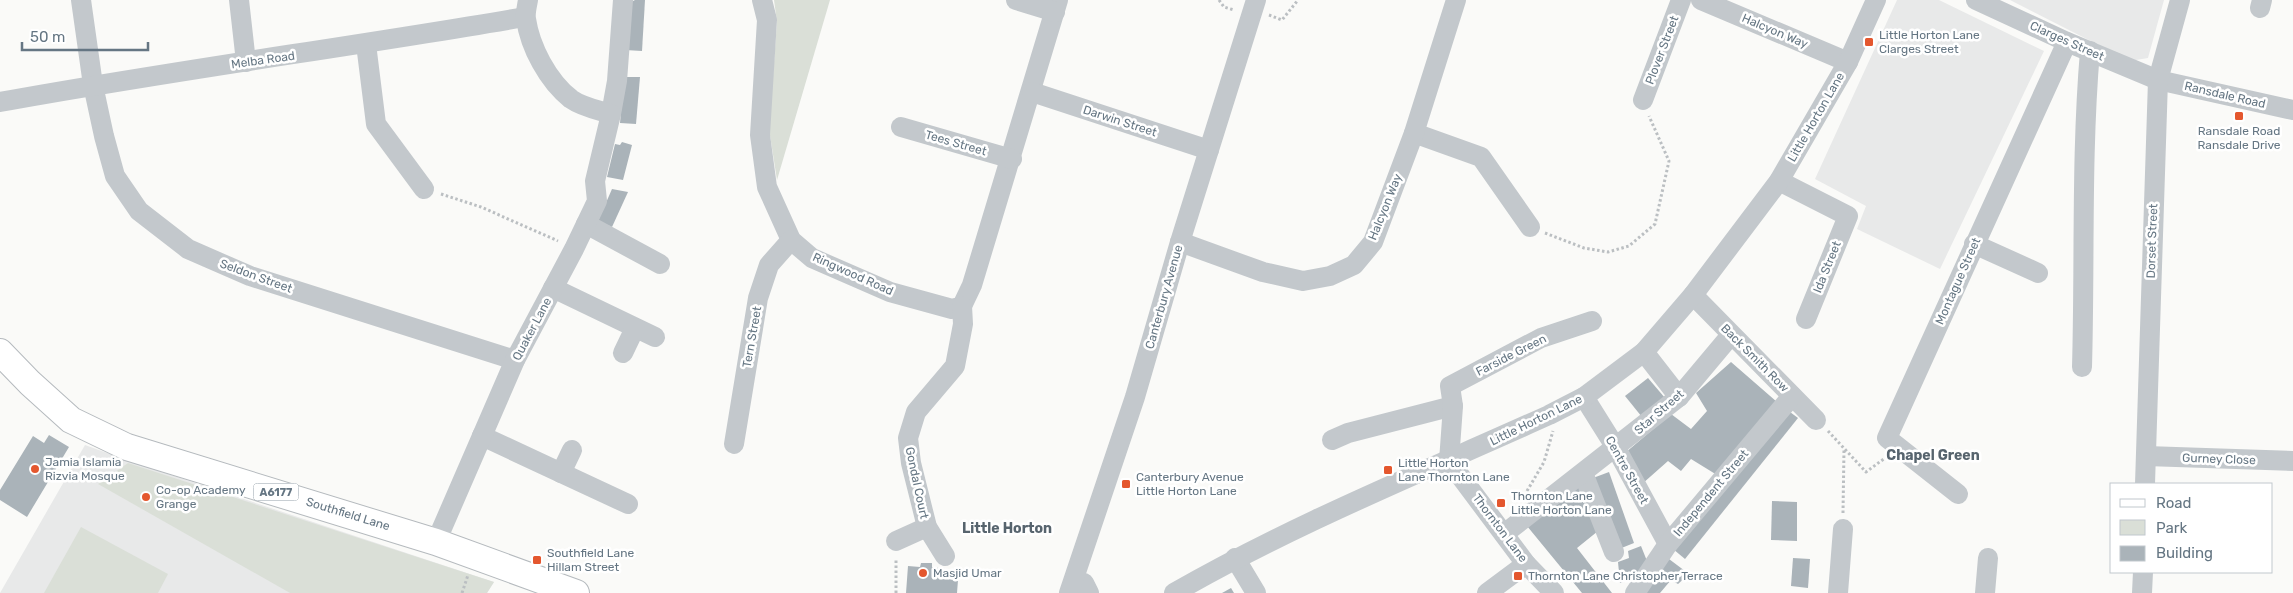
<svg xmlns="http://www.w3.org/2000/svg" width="2293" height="593" viewBox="0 0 2293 593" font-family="Rubik,sans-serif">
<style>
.built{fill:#e8e9e9}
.green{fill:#dadfd7}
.building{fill:#aab3b9}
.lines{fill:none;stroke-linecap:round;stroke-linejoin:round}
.major-casing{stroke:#b5babe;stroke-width:28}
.path{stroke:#bbbfc2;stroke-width:3;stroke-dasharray:2.5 2.5;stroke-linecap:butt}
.minor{stroke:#c3c8cc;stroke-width:20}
.major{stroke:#fff;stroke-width:26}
.poi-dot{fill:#e4572e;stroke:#fff;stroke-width:2}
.labels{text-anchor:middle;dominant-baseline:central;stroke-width:5;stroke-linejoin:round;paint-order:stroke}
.shield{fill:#fff;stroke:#939fa8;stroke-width:1}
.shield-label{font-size:11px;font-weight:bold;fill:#657683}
.street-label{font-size:12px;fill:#657683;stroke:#fff}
.poi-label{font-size:12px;fill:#657683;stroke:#fff;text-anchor:start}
.neighbourhood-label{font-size:14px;font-weight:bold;fill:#57646e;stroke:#fff}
</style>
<rect width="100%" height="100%" fill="#fafaf8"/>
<g class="built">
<polygon points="1897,0 1939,0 2044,51 1940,269 1857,229 1866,206 1815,179"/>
<polygon points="2010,0 2164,0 2148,58 2130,61"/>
<polygon points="85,445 135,463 494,582 487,593 0,593"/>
</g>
<g class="green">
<polygon points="774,0 830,0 777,180 769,129 777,22"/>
<polygon points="128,463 494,582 487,593 290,593 98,484"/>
<polygon points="81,527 168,574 158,593 44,593"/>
</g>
<g class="building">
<polygon points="635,0 645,0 642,51 625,50 629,3"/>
<polygon points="624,77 640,77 636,124 620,123"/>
<polygon points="622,142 632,145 623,180 607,177 615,144 620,145"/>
<polygon points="612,189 628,192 612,227 598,221"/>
<polygon points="1731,362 1777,402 1717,475 1691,459 1681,471 1668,461 1642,484 1625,453 1671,414 1691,429 1707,411 1696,393"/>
<polygon points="1648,378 1665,398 1642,417 1625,396"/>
<polygon points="1786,409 1798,418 1685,559 1673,549"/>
<polygon points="49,435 69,447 27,517 0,500 0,490 33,436 44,443"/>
<polygon points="1609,472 1634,543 1619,549 1593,478"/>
<polygon points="1579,486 1589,498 1583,502 1603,527 1577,548 1612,593 1582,593 1527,526"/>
<polygon points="1772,501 1797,502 1797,541 1771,540"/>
<polygon points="1641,546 1649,566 1634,578 1620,583 1618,562 1629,558 1628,551"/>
<polygon points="1793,558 1810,559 1808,588 1791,586"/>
<polygon points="1669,559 1689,574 1678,584 1671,580 1660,593 1644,593"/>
<polygon points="921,563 932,563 932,567 939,568 938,578 958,580 957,593 906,593 908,566 920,567"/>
<polygon points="1231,588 1234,593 1222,593"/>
</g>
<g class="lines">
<defs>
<polyline id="major" points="0,352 30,383 71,420 127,447 436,542 576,593"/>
</defs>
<use href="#major" class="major-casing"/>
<g class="path">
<polyline points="1219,0 1224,7 1234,10"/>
<polyline points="1269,15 1282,20 1298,0"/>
<polyline points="441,194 481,207 558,241"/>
<polyline points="1545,233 1584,248 1608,252 1629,246 1655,224 1669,161 1649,116"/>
<polyline points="1828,431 1866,472 1885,458"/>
<polyline points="1527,491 1544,462 1553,431"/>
<polyline points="1843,513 1844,449"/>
<polyline points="462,593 468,575"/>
<polyline points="896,593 896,559"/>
</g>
<g class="minor">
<polyline points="81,0 93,85 104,136 115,176 139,211 188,249 250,276 515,360"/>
<polyline points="239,0 246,62"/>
<polyline points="762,0 767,20 760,135 767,187 791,240 812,258 890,292 952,309 962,306 972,285 1058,0"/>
<polyline points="1016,0 1055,12"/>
<polyline points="1701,0 1848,62"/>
<polyline points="1976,0 2067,42 2158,80 2293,110"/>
<polyline points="2260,8 2262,0"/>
<polyline points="366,44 376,124 424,189"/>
<polyline points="1032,92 1209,150"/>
<polyline points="1643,100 1681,0"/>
<path d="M0,102C175,70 351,47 525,17"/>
<polyline points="611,114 617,81 623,0"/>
<polyline points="901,127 1012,159"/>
<polyline points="1414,133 1481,157 1530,227"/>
<polyline points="1779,181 1848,216 1806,319"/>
<polyline points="586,224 660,264"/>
<polyline points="1180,242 1263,272 1303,281 1330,276 1354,265 1373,242 1414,133 1456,0"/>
<polyline points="1974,244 2038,273"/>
<polyline points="553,288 655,337"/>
<polyline points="1693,295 1816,420"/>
<polyline points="1644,352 1679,397"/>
<polyline points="623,353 635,328"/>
<path d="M2082,367C2085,262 2081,156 2090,51"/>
<polyline points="1584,397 1616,448 1668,544"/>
<polyline points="482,436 628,504"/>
<polyline points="1332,440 1348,433 1453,406"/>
<polyline points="734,444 758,298 769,265 791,240"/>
<polyline points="2146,456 2293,461"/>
<polyline points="1449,461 1453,406 1450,386 1541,338 1592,321"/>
<polyline points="1449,461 1526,564 1554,593"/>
<polyline points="561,473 572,450"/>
<polyline points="1583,473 1614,552"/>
<polyline points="2145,484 2158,80 2180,0"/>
<polyline points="1958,494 1887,438 2067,42"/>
<polyline points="1504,534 1679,397 1731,335"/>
<polyline points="896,541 927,527"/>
<path d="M436,542L515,360L574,249L597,201L595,181L611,114C598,110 582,107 571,99C548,81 530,47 526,19C525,13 527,6 528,0"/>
<polyline points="945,556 927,527 911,463 908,438 916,412 955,366 963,324 962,306"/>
<polyline points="1235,558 1256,593"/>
<polyline points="1084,583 1089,593"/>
<polyline points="1069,593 1135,397 1180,242 1256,0"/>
<path d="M1174,593C1294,524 1423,472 1549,415L1584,397L1644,352L1693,295L1779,181L1848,62L1876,0"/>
<polyline points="1487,593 1526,564"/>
<polyline points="1635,593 1668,544 1792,396"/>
<polyline points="1838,593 1843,529"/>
<polyline points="1985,593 1988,558"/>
<polyline points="2142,593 2143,572"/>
</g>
<use href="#major" class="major"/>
</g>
<g class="poi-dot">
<rect x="1864" y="37" width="10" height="10" rx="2.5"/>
<rect x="2234" y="111" width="10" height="10" rx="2.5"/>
<circle cx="35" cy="469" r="5"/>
<rect x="1383" y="465" width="10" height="10" rx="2.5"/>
<rect x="1121" y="479" width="10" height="10" rx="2.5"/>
<circle cx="146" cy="497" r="5"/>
<rect x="1496" y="498" width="10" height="10" rx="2.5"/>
<rect x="532" y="555" width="10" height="10" rx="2.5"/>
<circle cx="923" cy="573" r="5"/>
<rect x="1513" y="571" width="10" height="10" rx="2.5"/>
</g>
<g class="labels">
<rect class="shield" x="253.5" y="483.5" width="45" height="17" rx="4"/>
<g class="shield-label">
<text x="276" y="492">A6177</text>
</g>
<g class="street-label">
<text transform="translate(1775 31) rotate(23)">Halcyon Way</text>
<text transform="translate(2067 41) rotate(24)">Clarges Street</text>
<text transform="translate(1662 50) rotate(-69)">Plover Street</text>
<text transform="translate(263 60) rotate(-8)">Melba Road</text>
<text transform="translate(2225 95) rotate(13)">Ransdale Road</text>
<text transform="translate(1816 117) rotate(-60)">Little Horton Lane</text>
<text transform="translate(1120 121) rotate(18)">Darwin Street</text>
<text transform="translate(956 143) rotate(16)">Tees Street</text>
<text transform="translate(1385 207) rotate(-68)">Halcyon Way</text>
<text transform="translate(2152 241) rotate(-88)">Dorset Street</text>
<text transform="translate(1827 267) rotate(-68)">Ida Street</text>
<text transform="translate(853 274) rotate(24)">Ringwood Road</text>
<text transform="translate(256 276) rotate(20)">Seldon Street</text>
<text transform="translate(1958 281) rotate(-66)">Montague Street</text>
<text transform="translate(1164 297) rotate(-74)">Canterbury Avenue</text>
<text transform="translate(532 329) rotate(-62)">Quaker Lane</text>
<text transform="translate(752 337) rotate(-80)">Tern Street</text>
<text transform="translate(1511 355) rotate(-27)">Farside Green</text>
<text transform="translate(1755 358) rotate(45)">Back Smith Row</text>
<text transform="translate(1659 412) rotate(-41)">Star Street</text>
<text transform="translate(1536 420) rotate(-26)">Little Horton Lane</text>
<text transform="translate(2219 459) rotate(2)">Gurney Close</text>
<text transform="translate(1627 470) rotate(61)">Centre Street</text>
<text transform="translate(917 483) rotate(78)">Gondal Court</text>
<text transform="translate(1711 493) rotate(-50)">Independent Street</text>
<text transform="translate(348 514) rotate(17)">Southfield Lane</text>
<text transform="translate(1500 528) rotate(53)">Thornton Lane</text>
</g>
<g class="poi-label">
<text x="1879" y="35">Little Horton Lane<tspan x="1879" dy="14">Clarges Street</tspan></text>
<text x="2239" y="131" text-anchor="middle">Ransdale Road<tspan x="2239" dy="14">Ransdale Drive</tspan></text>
<text x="45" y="462">Jamia Islamia<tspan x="45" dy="14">Rizvia Mosque</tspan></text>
<text x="1398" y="463">Little Horton<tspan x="1398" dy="14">Lane Thornton Lane</tspan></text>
<text x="1136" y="477">Canterbury Avenue<tspan x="1136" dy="14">Little Horton Lane</tspan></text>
<text x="156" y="490">Co-op Academy<tspan x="156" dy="14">Grange</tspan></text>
<text x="1511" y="496">Thornton Lane<tspan x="1511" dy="14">Little Horton Lane</tspan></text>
<text x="547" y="553">Southfield Lane<tspan x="547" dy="14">Hillam Street</tspan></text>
<text x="933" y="573">Masjid Umar</text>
<text x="1528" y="576">Thornton Lane Christopher Terrace</text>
</g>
<g class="neighbourhood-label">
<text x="1933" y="455">Chapel Green</text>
<text x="1007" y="528">Little Horton</text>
</g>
</g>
<rect x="2110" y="483" width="162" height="90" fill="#ffffff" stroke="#c1c8cd"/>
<rect x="2120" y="499" width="25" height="8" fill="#ffffff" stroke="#c1c8cd"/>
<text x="2156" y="508" font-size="15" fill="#657683">Road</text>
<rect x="2120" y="520" width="25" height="15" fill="#dadfd7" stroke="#c1c8cd"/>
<text x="2156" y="533" font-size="15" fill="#657683">Park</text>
<rect x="2120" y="546" width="25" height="15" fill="#aab3b9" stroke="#c1c8cd"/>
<text x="2156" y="558" font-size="15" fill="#657683">Building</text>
<path d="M22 42v8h126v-8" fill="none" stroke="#657683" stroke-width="2.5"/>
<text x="30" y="42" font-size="15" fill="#657683" stroke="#ffffff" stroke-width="4" paint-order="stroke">50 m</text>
</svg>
